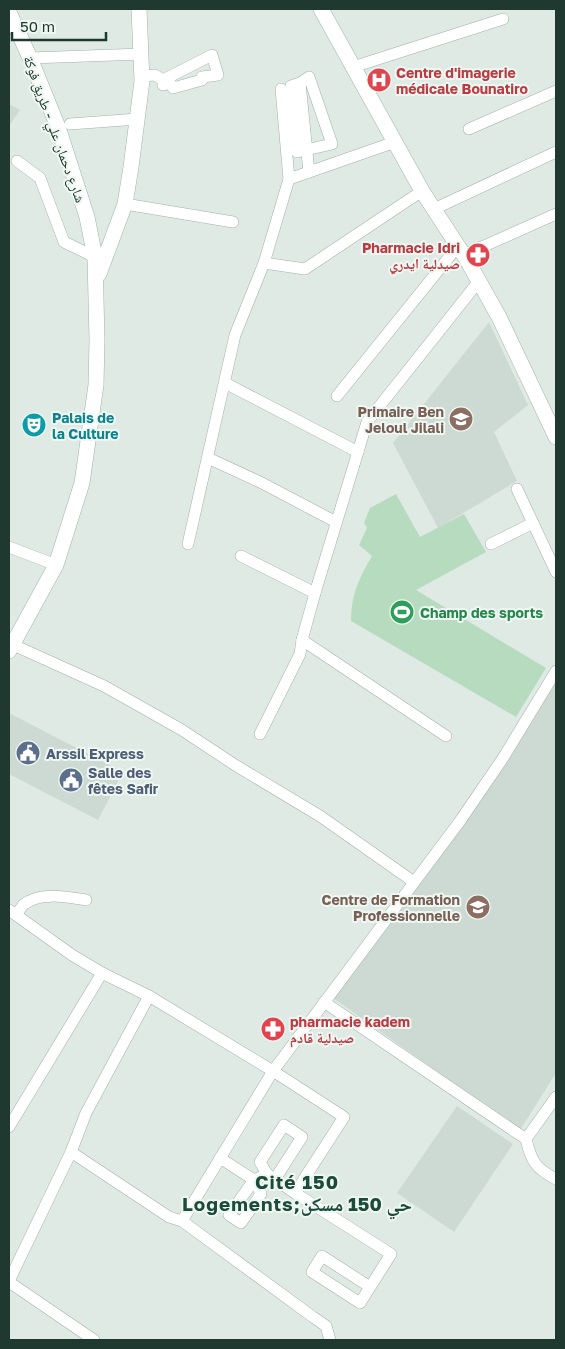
<svg xmlns="http://www.w3.org/2000/svg" width="565" height="1349" viewBox="0 0 565 1349" font-family="'Golos Text','Noto Naskh Arabic',sans-serif">
<style>
.built{fill:#cddad3}
.green{fill:#b7dbbe}
.lines{fill:none;stroke-linecap:round;stroke-linejoin:round}
.street-casing{stroke:#a2b1aa;stroke-width:12}
.secondary-casing{stroke:#9eb5ab;stroke-width:16}
.street{stroke:#fff;stroke-width:11}
.secondary{stroke:#fff;stroke-width:15}
.labels{text-anchor:middle;dominant-baseline:central;stroke-width:4;stroke-linejoin:round;paint-order:stroke}
.health-label{font-size:14px;font-weight:bold;fill:#be3a42;stroke:#eff7f2;text-anchor:start}
.street-label{font-size:14px;fill:#203930;stroke:#eff7f2}
.education-label{font-size:14px;font-weight:bold;fill:#785e54;stroke:#eff7f2;text-anchor:end}
.culture-label{font-size:14px;font-weight:bold;fill:#0d838f;stroke:#eff7f2;text-anchor:start}
.leisure-label{font-size:14px;font-weight:bold;fill:#27864d;stroke:#eff7f2;text-anchor:start}
.service-label{font-size:14px;font-weight:bold;fill:#4e5e75;stroke:#eff7f2;text-anchor:start}
.district-label{font-size:19px;font-weight:bold;letter-spacing:1px;fill:#1c4b3c;stroke:#eff7f2}
</style>
<rect width="100%" height="100%" fill="#dfeae4"/>
<g class="built">
<polygon points="9,104 20,110 9,126"/>
<polygon points="489,322 528,405 494,432 517,481 438,528 393,443"/>
<polygon points="556,682 556,1073 520,1130 333,998 506,757"/>
<polygon points="9,713 123,772 98,820 9,774"/>
<polygon points="457,1106 513,1144 454,1232 397,1193"/>
</g>
<path class="green" d="M396,494L420,537L464,514L486,552L416,590L546,668L516,717L351,621C351,595 359,578 372,556L359,545L367,528L364,523L370,508Z"/>
<g class="lines">
<defs>
<g id="street">
<polyline points="30,58 142,54"/>
<polyline points="353,67 503,19"/>
<polyline points="142,76 155,75 163,80 212,55 218,75 202,77 202,80 173,88 170,83 163,85 163,80"/>
<polyline points="300,83 309,77 332,144 297,152 291,86 300,83 309,172"/>
<polyline points="281,89 289,179"/>
<polyline points="70,124 138,119"/>
<polyline points="469,129 556,91"/>
<polyline points="17,161 40,178 64,242 95,257"/>
<polyline points="125,204 233,222"/>
<polyline points="434,209 556,152"/>
<polyline points="464,255 556,214"/>
<polyline points="264,263 305,269 422,191"/>
<polyline points="225,383 358,452"/>
<polyline points="337,396 458,246"/>
<polyline points="208,458 262,483 336,522"/>
<polyline points="517,489 556,572"/>
<polyline points="188,544 235,335 264,263 289,179 395,142"/>
<polyline points="491,544 533,523"/>
<polyline points="9,547 56,565"/>
<polyline points="241,556 315,593"/>
<polyline points="302,640 446,736"/>
<polyline points="9,643 104,686 182,730 235,765 320,816 414,882"/>
<polyline points="260,734 300,654 302,640 315,593 367,422 479,281"/>
<polyline points="9,910 72,955 102,973 149,996 273,1071 344,1117 295,1193 391,1254 360,1303 312,1272 322,1256 370,1287"/>
<path d="M16,915C18,912 21,908 23,905C40,891 67,897 86,900"/>
<polyline points="149,996 86,1113 71,1152 169,1217 182,1221 313,1317 326,1326 330,1340"/>
<path d="M324,1002L526,1139C531,1161 536,1169 556,1179"/>
<polyline points="9,1127 102,973"/>
<polyline points="526,1139 556,1097"/>
<polyline points="220,1158 254,1180 267,1174 295,1193"/>
<polyline points="267,1174 260,1162 284,1125 302,1137 275,1179"/>
<polygon points="254,1180 261,1194 241,1223 229,1215"/>
<polyline points="182,1221 273,1071 460,821 503,758 556,671"/>
<polyline points="9,1281 71,1152"/>
<polyline points="9,1282 94,1340"/>
</g>
<g id="secondary">
<polyline points="321,9 422,191 467,260 499,317 556,437"/>
<polyline points="9,12 30,58 58,127 87,217 95,257 97,340 96,385 82,483 56,565 9,651"/>
<polyline points="99,274 125,204 131,167 142,81 139,9"/>
</g>
</defs>
<use href="#street" class="street-casing"/>
<use href="#secondary" class="secondary-casing"/>
<use href="#street" class="street"/>
<use href="#secondary" class="secondary"/>
</g>
<defs>
<symbol id="hospital-disc" viewBox="-11 -11 22 22"><circle r="9.5" fill="#e0444e" stroke="#eff7f2"/><path d="M-5-5h3v3.5h4V-5h3V5h-3V1.5h-4V5h-3Z" fill="#fff"/></symbol>
<symbol id="pharmacy-disc" viewBox="-11 -11 22 22"><circle r="9.5" fill="#e0444e" stroke="#eff7f2"/><path d="M-2-6h4v4h4v4h-4v4h-4v-4h-4v-4h4Z" fill="#fff"/></symbol>
<symbol id="school-disc" viewBox="-11 -11 22 22"><circle r="9.5" fill="#8d6e63" stroke="#eff7f2"/><path d="M0-5L7-2L0 1L-7-2ZM-4 1L0 2.5L4 1V4Q0 6-4 4Z" fill="#fff"/></symbol>
<symbol id="theatre-disc" viewBox="-11 -11 22 22"><circle r="9.5" fill="#0f9aa8" stroke="#eff7f2"/><path d="M-5-5.5Q0-4 5-5.5V0Q5 5 0 6Q-5 5-5 0ZM-3.3-2.5H-1v1.5H-3.3ZM1-2.5H3.3v1.5H1ZM-2.8 1Q0 5.5 2.8 1Z" fill="#fff"/></symbol>
<symbol id="stadium-disc" viewBox="-11 -11 22 22"><circle r="9.5" fill="#2e9e5b" stroke="#eff7f2"/><path d="M0-5a6.5 5 0 1 0 0 10a6.5 5 0 1 0 0-10ZM-3.5-1.8h7v3.6h-7Z" fill="#fff"/></symbol>
<symbol id="civic-disc" viewBox="-11 -11 22 22"><circle r="9.5" fill="#5c6f8a" stroke="#eff7f2"/><path d="M-.6-6.5H3V-4.5H.6V-3L4-1V1h2V6H-6V1h2V-1L-.6-3ZM-1.2 2.5V6h2.4V2.5Z" fill="#fff"/></symbol>
<symbol id="university-disc" viewBox="-11 -11 22 22"><circle r="9.5" fill="#8d6e63" stroke="#eff7f2"/><path d="M0-5L7-2L0 1L-7-2ZM-4 1L0 2.5L4 1V4Q0 6-4 4Z" fill="#fff"/></symbol>
</defs>
<g fill-rule="evenodd">
<use href="#hospital-disc" x="365" y="66" width="28" height="28"/>
<use href="#pharmacy-disc" x="464" y="241" width="28" height="28"/>
<use href="#school-disc" x="447" y="405" width="28" height="28"/>
<use href="#theatre-disc" x="20" y="411" width="28" height="28"/>
<use href="#stadium-disc" x="388" y="598" width="28" height="28"/>
<use href="#civic-disc" x="14" y="739" width="28" height="28"/>
<use href="#civic-disc" x="57" y="766" width="28" height="28"/>
<use href="#university-disc" x="464" y="893" width="28" height="28"/>
<use href="#pharmacy-disc" x="259" y="1015" width="28" height="28"/>
</g>
<g class="labels">
<g class="health-label">
<text x="396" y="72">Centre d'imagerie<tspan x="396" dy="16">médicale Bounatiro</tspan></text>
<text x="460" y="247" text-anchor="end">Pharmacie Idri<tspan x="460" dy="16">صيدلية ايدري</tspan></text>
<text x="290" y="1021">pharmacie kadem<tspan x="290" dy="16">صيدلية قادم</tspan></text>
</g>
<g class="street-label">
<text transform="translate(55 129) rotate(70)">شارع دحمان علي - طريق فوكة</text>
</g>
<g class="education-label">
<text x="444" y="411">Primaire Ben<tspan x="444" dy="16">Jeloul Jilali</tspan></text>
<text x="460" y="899">Centre de Formation<tspan x="460" dy="16">Professionnelle</tspan></text>
</g>
<g class="culture-label">
<text x="52" y="417">Palais de<tspan x="52" dy="16">la Culture</tspan></text>
</g>
<g class="leisure-label">
<text x="420" y="612">Champ des sports</text>
</g>
<g class="service-label">
<text x="46" y="753">Arssil Express</text>
<text x="88" y="772">Salle des<tspan x="88" dy="16">fêtes Safir</tspan></text>
</g>
<g class="district-label">
<text x="297" y="1181">Cité 150<tspan x="297" dy="22">Logements;حي 150 مسكن</tspan></text>
</g>
</g>
<rect width="565" height="1349" fill="none" stroke="#203930" stroke-width="20"/>
<path d="M12 32v8h94v-8" fill="none" stroke="#203930" stroke-width="2.5"/>
<text x="20" y="32" font-size="15" fill="#203930" stroke="#eff7f2" stroke-width="4" paint-order="stroke">50 m</text>
</svg>
